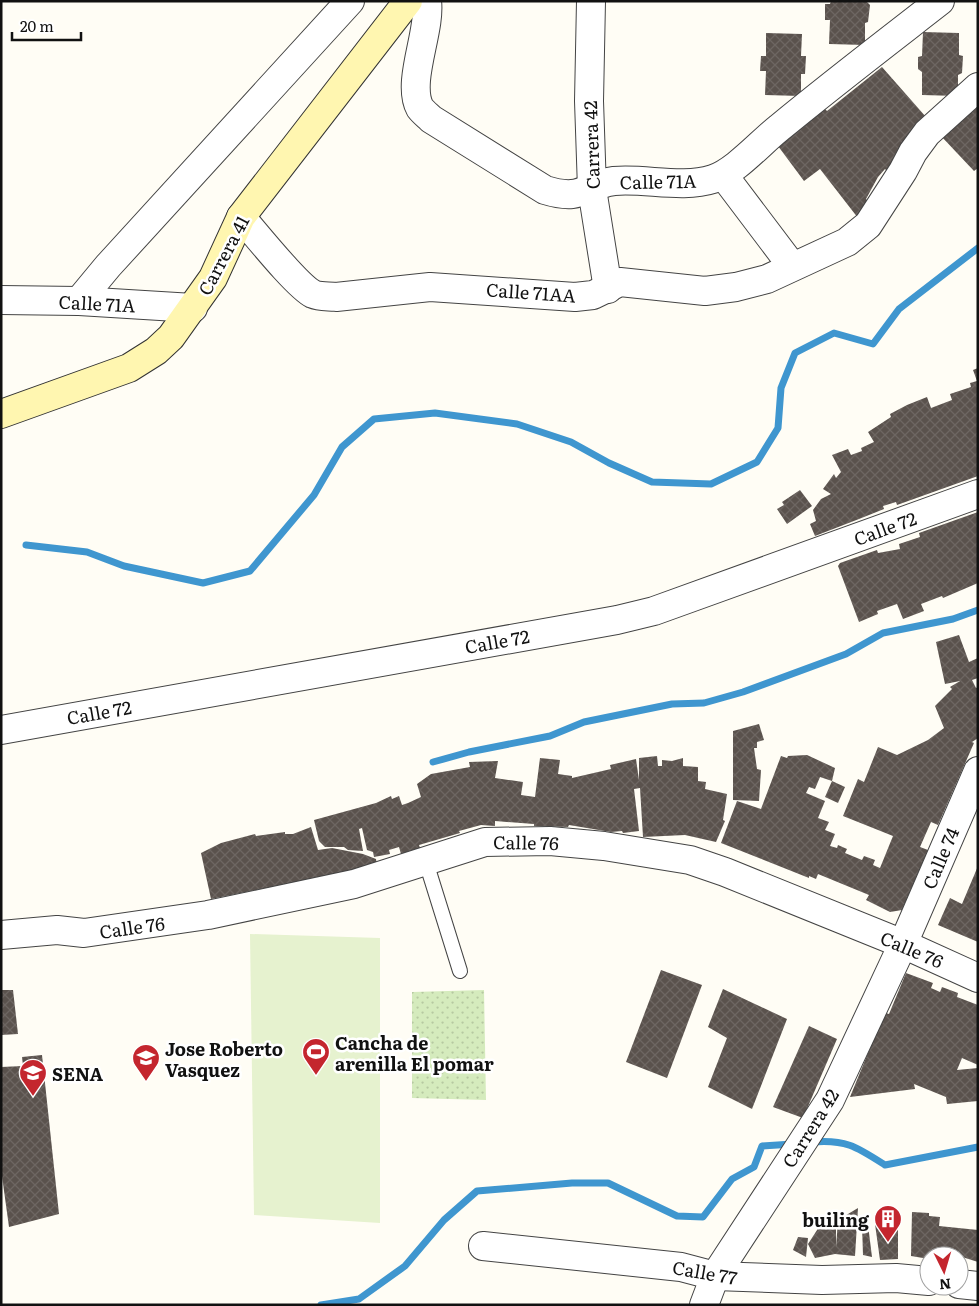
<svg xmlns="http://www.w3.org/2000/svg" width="979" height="1306" viewBox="0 0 979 1306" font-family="Literata,serif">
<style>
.park{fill:url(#park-dots)}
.pitch{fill:#e6f2cf}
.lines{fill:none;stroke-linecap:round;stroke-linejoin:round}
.stream{stroke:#3f96cf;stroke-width:7}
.building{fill:url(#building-cross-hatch)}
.service-casing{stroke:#444;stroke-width:16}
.minor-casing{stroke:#444;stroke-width:30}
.tertiary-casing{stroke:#444;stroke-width:30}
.secondary-casing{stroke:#333;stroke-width:30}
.service{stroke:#fff;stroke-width:14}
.minor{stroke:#fff;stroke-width:28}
.tertiary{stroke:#fff;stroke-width:28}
.secondary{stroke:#fff6b0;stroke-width:28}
.labels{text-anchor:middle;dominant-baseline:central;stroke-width:5;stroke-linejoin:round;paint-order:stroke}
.street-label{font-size:18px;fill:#111;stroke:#fff}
.poi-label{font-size:18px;font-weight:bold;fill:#111;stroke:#fff;text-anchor:start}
</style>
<defs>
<pattern id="park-dots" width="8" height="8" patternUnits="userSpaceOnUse" patternTransform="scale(1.25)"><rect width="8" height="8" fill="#d5ebbd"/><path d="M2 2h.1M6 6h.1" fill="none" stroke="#b6c8a1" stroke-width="1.8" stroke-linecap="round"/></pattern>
<pattern id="building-cross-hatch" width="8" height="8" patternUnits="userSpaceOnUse" patternTransform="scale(1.25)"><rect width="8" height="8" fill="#5a524d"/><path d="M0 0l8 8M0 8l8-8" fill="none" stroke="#6d6662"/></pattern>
</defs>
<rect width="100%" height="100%" fill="#fffdf5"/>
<polygon class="park" points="484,990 486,1100 412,1098 412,992"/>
<polygon class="pitch" points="250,934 380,938 380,1223 254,1215"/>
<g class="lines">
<g class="stream">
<polyline points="26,545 87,552 124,566 203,583 250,571 314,495 342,447 374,419 435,413 517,424 571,442 609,463 652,482 711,484 757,462 778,428 781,388 795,353 834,333 873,344 899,309 978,248"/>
<polyline points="433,762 469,752 550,736 584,722 672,704 704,703 743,692 846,654 883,633 953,619 978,610"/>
<path d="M812,1142C846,1139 857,1147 885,1165L978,1147"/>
<polyline points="321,1305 359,1299 405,1266 444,1220 477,1191 572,1183 608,1183 677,1216 703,1217 732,1179 754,1167 762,1146 793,1144"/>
</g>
</g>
<g class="building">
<polygon points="831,1 866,1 870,5 868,22 865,23 865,45 829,44 830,20 825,20 825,4 830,4"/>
<polygon points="923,32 959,33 959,55 963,56 962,73 958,75 958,96 922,95 922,72 918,69 918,57 922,56"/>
<polygon points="766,33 802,34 801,56 806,56 805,74 801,74 801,96 765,95 766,71 760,71 761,56 766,56"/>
<polygon points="882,67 926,117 910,132 912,133 888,172 885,169 878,177 866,199 871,205 858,218 820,169 804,181 778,146 825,109 827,111"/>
<polygon points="978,98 978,168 974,171 941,136"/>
<polygon points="978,368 978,476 897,505 896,502 883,506 884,509 859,519 815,536 810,524 816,521 813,510 821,499 831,494 823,489 834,474 836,478 841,472 832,455 848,449 851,455 862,451 861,448 874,442 868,432 891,417 890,414 907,405 927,397 931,408 952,400 950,394 971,387 970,383 977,381 973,370"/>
<polygon points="800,490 812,506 787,524 777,509 784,505 782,502"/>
<polygon points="978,512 978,583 943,598 942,596 921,604 924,611 903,619 897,604 877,611 878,614 859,622 838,566 840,563 877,550 878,553 900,549 899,544 920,537 919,533"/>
<polygon points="959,635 969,662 978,658 978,678 972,680 976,688 978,687 978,738 972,742 974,743 938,825 931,822 920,847 928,850 902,910 890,912 866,900 869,895 818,874 816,879 809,876 809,878 721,843 737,801 761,809 781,756 787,758 788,756 807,755 835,768 832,781 820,777 815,789 809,787 806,793 825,801 818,818 829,822 825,830 835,834 830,846 837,848 838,845 847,849 845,853 862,860 864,856 875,860 873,865 880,868 893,836 843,816 858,779 864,782 878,747 897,755 928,740 944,728 935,706 952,689 950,687 960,681 945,684 936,642"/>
<polygon points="759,724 764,740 757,742 757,748 754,748 757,769 761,770 759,801 733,800 733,731"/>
<polygon points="657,756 658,766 662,766 662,760 672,761 683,758 683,766 698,767 698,781 706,782 705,789 727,794 723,820 725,821 716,842 685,835 643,837 640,788 634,789 639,831 623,833 622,831 611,832 569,825 568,827 534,826 534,824 495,821 495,826 481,825 459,831 460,833 419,845 420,848 410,851 401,854 399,847 389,850 390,854 374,857 373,852 367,850 362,828 359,829 363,851 348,850 344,847 325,847 319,841 314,820 376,803 391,796 392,799 399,796 402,805 408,803 421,797 417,784 431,774 470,767 469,762 498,761 495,778 523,782 521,795 535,797 540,758 560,760 558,774 572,776 572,778 611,769 610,765 636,759 639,780 639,758"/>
<polygon points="832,781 845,787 838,803 825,797"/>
<polygon points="311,827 318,850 332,848 363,854 376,859 377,866 211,899 201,853 221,843 255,834 256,836 285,832 285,834 293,834"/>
<polygon points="978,866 978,942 938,925 950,898 962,904"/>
<polygon points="661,970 702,985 667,1078 626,1062"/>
<polygon points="906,973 933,983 931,988 940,992 942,987 958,993 957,997 978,1005 978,1065 962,1058 957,1070 978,1068 978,1101 947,1104 946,1097 914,1084 915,1089 850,1097 875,1036 886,1013 889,1014"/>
<polygon points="723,989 787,1019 752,1109 708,1087 727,1038 708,1027"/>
<polygon points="1,990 13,990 18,1034 1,1035"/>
<polygon points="809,1026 837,1039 803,1118 773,1107"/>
<polygon points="42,1055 59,1214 9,1227 1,1169 1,1067 23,1066 22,1057"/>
<polygon points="858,1208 855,1256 835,1254 815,1258 808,1244 819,1227 836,1228 836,1247 838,1220"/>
<polygon points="912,1212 929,1213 929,1216 940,1217 939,1226 978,1230 978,1262 959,1256 929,1256 929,1259 911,1256"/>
<polygon points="875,1224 898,1226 898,1259 880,1260"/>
<polygon points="862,1225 868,1225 872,1257 863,1255"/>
<polygon points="798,1237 808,1238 806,1257 793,1250"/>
</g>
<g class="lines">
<defs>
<polyline id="service" points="426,862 460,971"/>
<g id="minor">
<path d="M427,1C431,31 406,82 420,108C423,112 428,116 431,119L545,190C584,202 583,185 614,181C646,178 682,189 713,179C735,172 760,143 779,128C831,85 886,43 940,1"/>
<polyline points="591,1 589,101 592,189 608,289"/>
<polyline points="724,176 792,266"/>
<path d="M241,217C255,233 297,286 313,294C320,297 329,296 336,297L430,287L575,297L593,295L620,282L705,291L736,287L767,279L847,242L868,225L903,171L913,152L927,133L978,87"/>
<polyline points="1,300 79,301 193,308"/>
<polyline points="79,301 108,266 350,1"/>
<polyline points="1,935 57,930 84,933 208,915 354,884 485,842 550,841 604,846 690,860 725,872 903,944 978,978"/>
<polyline points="483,1246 681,1267 715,1276 822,1280 896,1278 929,1281"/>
<polyline points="959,1284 978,1286"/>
<polyline points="704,1305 715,1276 830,1100 903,944 978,771"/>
</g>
<polyline id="tertiary" points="1,730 617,620 654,611 978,494"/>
<polyline id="secondary" points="1,414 129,368 156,351 171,337 213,278 241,217 408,1"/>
</defs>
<use href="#service" class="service-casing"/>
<use href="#minor" class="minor-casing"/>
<use href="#tertiary" class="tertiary-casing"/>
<use href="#secondary" class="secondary-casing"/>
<use href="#service" class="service"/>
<use href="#minor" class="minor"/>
<use href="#tertiary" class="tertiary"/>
<use href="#secondary" class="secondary"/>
</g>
<defs>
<symbol id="stadium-pin" viewBox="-11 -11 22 30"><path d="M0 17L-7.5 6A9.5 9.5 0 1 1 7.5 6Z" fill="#c4262e" stroke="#fff"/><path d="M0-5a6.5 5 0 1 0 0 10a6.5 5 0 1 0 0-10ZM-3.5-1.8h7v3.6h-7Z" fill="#fff"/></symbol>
<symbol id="school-pin" viewBox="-11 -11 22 30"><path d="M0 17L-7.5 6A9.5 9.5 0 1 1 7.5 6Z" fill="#c4262e" stroke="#fff"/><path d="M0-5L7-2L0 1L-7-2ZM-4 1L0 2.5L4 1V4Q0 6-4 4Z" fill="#fff"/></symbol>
<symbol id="university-pin" viewBox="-11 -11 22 30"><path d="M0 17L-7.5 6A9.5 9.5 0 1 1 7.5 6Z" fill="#c4262e" stroke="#fff"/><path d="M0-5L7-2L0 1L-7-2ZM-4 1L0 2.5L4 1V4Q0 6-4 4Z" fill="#fff"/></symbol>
<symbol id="building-pin" viewBox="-11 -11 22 30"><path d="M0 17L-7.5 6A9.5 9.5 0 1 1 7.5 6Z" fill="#c4262e" stroke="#fff"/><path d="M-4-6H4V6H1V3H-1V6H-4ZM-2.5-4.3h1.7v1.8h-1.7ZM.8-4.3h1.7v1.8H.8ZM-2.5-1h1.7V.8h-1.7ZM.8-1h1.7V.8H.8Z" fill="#fff"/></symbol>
</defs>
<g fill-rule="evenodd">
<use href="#stadium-pin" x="300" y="1036" width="32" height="43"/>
<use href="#school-pin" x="130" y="1042" width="32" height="43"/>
<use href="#university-pin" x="17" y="1057" width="32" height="43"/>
<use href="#building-pin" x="872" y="1203" width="32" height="43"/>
</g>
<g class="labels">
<g class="street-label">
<text transform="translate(591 145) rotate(-92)">Carrera 42</text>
<text transform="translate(658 181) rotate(-1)">Calle 71A</text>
<text transform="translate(223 255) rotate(-62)">Carrera 41</text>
<text transform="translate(531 292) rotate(4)">Calle 71AA</text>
<text transform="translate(97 303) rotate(3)">Calle 71A</text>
<text transform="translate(885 528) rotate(-20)">Calle 72</text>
<text transform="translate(497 641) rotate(-10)">Calle 72</text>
<text transform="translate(99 712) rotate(-10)">Calle 72</text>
<text transform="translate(526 842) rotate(1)">Calle 76</text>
<text transform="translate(940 858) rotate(-67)">Calle 74</text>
<text transform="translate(132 927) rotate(-8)">Calle 76</text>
<text transform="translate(912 949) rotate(23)">Calle 76</text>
<text transform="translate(810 1128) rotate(-58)">Carrera 42</text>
<text transform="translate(705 1272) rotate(10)">Calle 77</text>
</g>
<g class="poi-label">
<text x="335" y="1042">Cancha de<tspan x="335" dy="21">arenilla El pomar</tspan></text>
<text x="165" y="1048">Jose Roberto<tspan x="165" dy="21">Vasquez</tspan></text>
<text x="52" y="1073">SENA</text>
<text x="869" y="1219" text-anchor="end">builing</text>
</g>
</g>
<rect width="979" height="1306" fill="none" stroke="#111111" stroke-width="5"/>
<g transform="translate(944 1271) rotate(175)"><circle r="24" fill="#ffffff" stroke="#a0a0a0"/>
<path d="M0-4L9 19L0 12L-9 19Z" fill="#c4262e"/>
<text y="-8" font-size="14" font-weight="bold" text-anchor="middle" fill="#111111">N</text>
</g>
<path d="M12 32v8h69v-8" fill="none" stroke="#111111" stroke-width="2.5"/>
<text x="20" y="32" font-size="15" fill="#111111" stroke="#ffffff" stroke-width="4" paint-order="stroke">20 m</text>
</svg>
